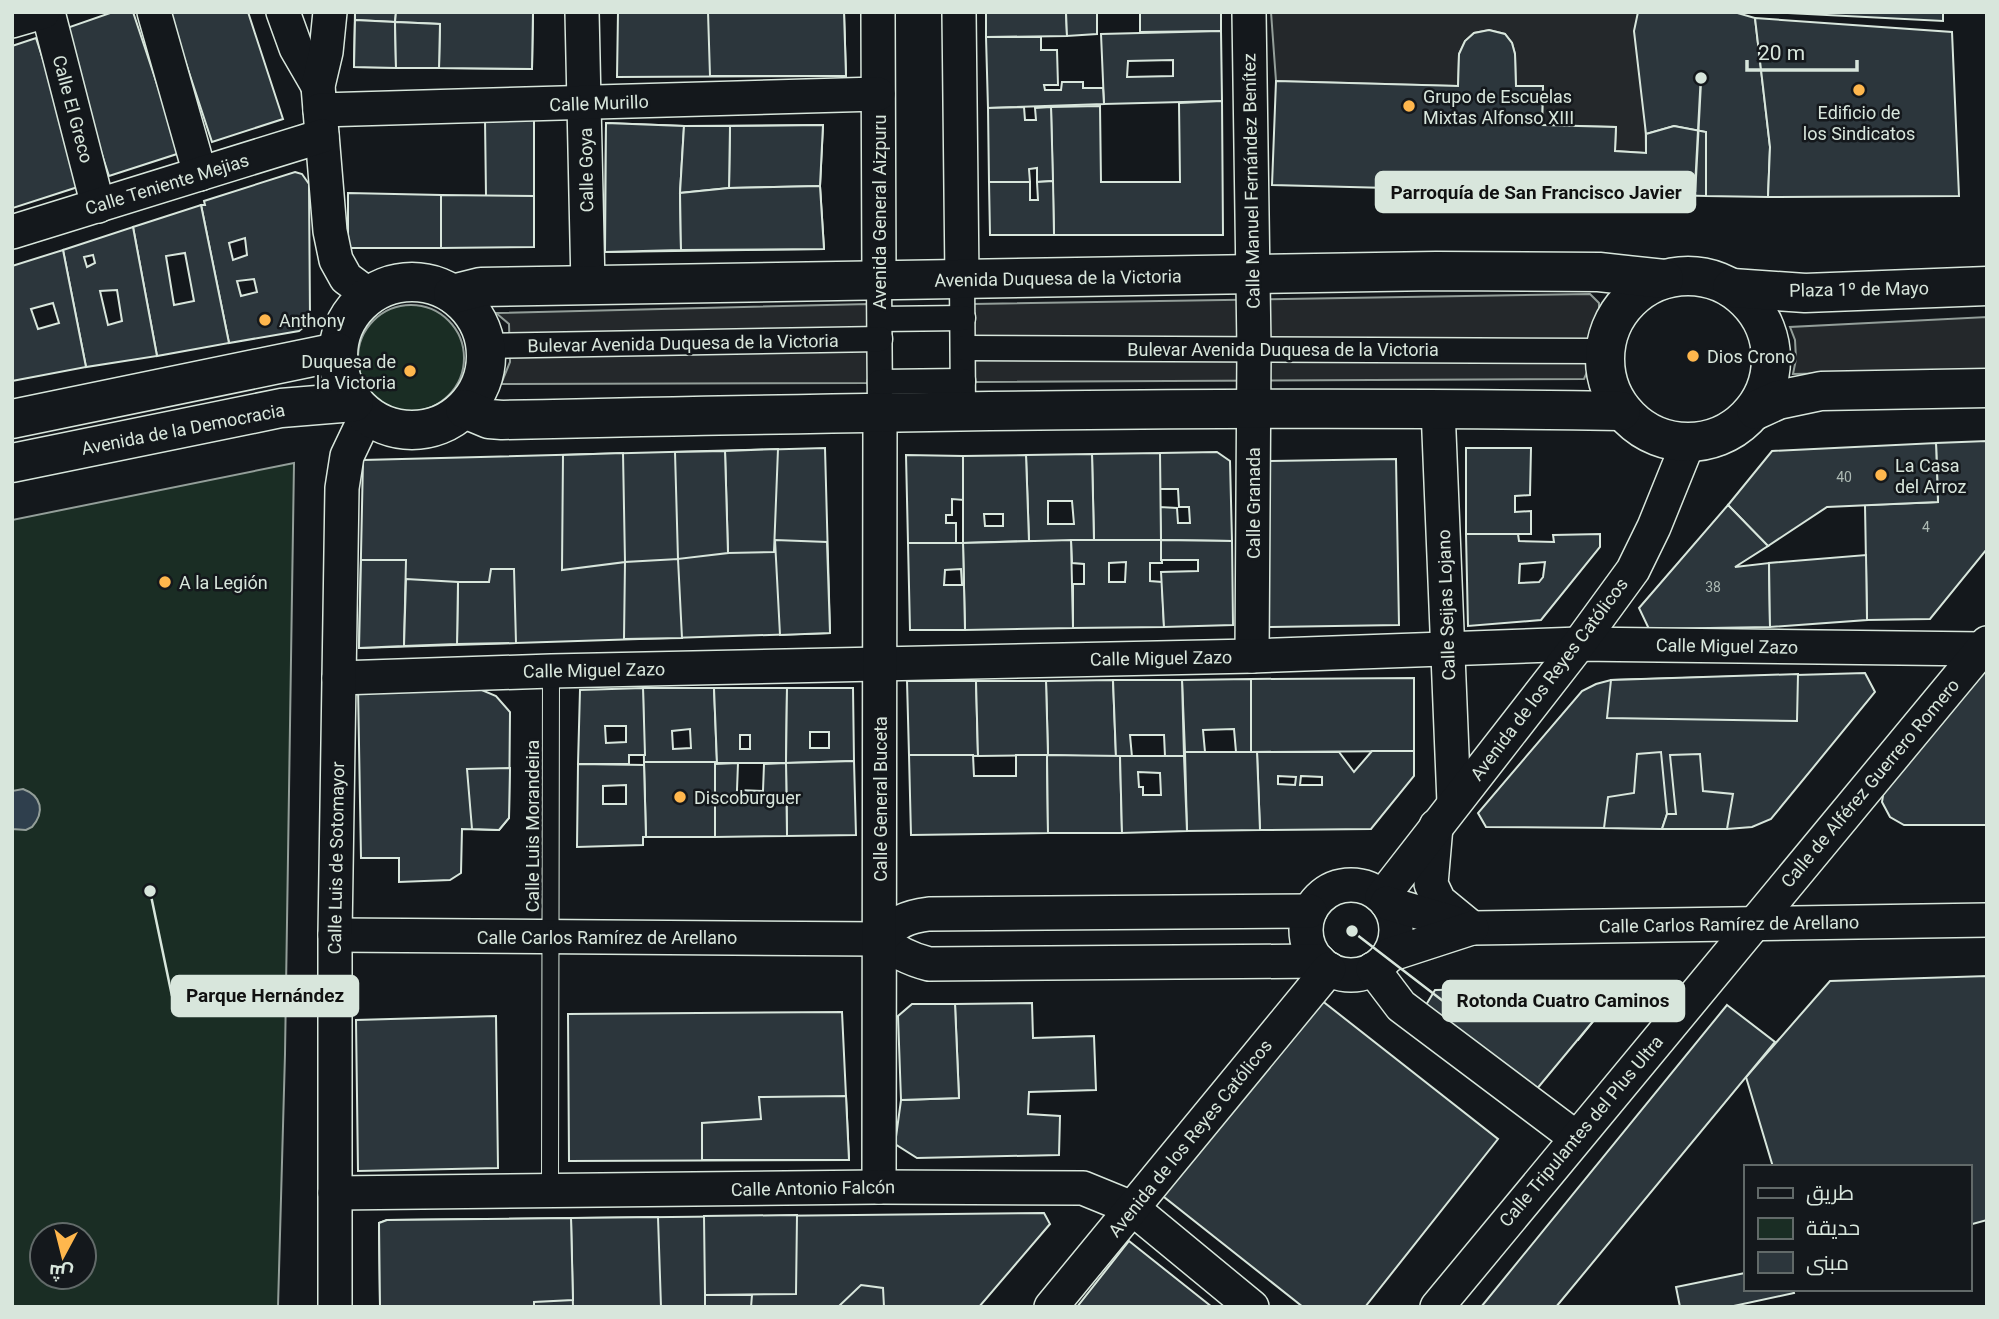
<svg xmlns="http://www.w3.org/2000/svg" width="1999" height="1319" viewBox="0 0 1999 1319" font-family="Roboto,Cairo,sans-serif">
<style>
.green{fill:#1a2d24;stroke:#939e99;stroke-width:2;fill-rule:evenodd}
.parking{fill:#24282b;stroke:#939e99;stroke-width:2}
.water{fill:#2f3f4d;stroke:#939e99;stroke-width:2}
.building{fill:#2c363c;stroke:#d8e6dc;stroke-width:2;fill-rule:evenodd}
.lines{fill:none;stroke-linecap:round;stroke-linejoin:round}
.service-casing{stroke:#d8e6dc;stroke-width:18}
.pedestrian-casing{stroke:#d8e6dc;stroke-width:27}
.minor-casing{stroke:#d8e6dc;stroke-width:36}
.secondary-casing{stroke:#d8e6dc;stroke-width:41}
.service{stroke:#14181c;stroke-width:16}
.pedestrian{stroke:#14181c;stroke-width:24}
.minor{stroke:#14181c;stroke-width:33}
.secondary{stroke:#14181c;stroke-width:38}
.poi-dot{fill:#ffb74d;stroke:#14181c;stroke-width:2.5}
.labels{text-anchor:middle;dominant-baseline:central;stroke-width:5;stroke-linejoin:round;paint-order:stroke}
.number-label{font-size:14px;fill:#adbab4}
.poi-label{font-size:18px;fill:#d8e6dc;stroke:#14181c;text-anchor:start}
.street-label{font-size:18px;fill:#d8e6dc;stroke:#14181c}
.leader{fill:none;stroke:#d8e6dc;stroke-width:2.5}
.callout-dot{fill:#d8e6dc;stroke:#14181c;stroke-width:2.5}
.callout{fill:#d8e6dc;stroke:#d8e6dc;stroke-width:2.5}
.callout-label{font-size:19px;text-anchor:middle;font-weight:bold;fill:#111}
</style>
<rect width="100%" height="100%" fill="#14181c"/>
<g class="green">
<circle cx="411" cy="358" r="53"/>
<path d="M294,463L285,1054L278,1307H12V520ZM42,1235H84V1277H42Z"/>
</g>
<g class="parking">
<polygon points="1271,12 1644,12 1646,153 1615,151 1616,127 1542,125 1543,86 1516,86 1515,54 1512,43 1505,34 1489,30 1474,33 1465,41 1459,54 1458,86 1276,81"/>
<polygon points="1590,294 1599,303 1599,319 1588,370 1584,379 975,382 973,304"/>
<polygon points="869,304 868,383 501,384 510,362 509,324 496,313"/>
<polygon points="1987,317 1987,370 1793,374 1796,359 1795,340 1790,327"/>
</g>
<path class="water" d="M23,789C42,796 45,812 32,827L26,830L12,829V791Z"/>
<g class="building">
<polygon points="113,12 133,12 180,153 109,176 61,30"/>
<polygon points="169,12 248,12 283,119 212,142"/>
<polygon points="355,12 533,12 532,69 354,67"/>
<polygon points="355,12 396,12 395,22 355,20"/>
<polygon points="396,12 533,12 532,69 439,68 440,24 395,22"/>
<polygon points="618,12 844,12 846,76 617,77"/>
<polygon points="708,12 844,12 846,76 710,76"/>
<polygon points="986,12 1066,12 1067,36 986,37"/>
<polygon points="1066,12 1097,12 1097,34 1067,36"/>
<polygon points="1221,12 1221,31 1140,32 1140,13"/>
<polygon points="1638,12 1734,12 1755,18 1770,147 1768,197 1706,196 1706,132 1674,126 1646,134 1634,31"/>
<polygon points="1769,12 1943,12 1943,21"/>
<polygon points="1755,18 1952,32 1959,196 1768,197 1770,147"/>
<polygon points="355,20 395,22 396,68 354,67"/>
<polygon points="395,22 440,24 439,68 396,68"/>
<polygon points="1489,30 1505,34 1512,43 1515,54 1516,86 1543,86 1542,125 1616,127 1615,151 1646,153 1646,134 1674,126 1706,132 1706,196 1272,185 1276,81 1458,86 1459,54 1465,41 1474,33"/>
<path d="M1221,31L1222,101L1104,104L1101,34ZM1173,60V76L1127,77L1128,61Z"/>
<polygon points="986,37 1041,37 1041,50 1057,50 1058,85 1044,85 1045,90 1061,90 1062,82 1083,82 1083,88 1103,88 1104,104 988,108"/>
<polygon points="36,38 84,185 13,208 12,46"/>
<polygon points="1222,101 1223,235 1054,235 1051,107 1100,106 1101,182 1180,182 1179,103"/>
<polygon points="1024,107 1025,120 1036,120 1035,108 1051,107 1053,181 1037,182 1037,168 1029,169 1030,182 989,182 988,108"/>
<polygon points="485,119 534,119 534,196 486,196"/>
<polygon points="606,123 684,126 823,125 820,186 824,249 605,252"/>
<polygon points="606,123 684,126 680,193 681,250 605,252"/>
<polygon points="823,125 820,186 729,188 730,126"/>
<polygon points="684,126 730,126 729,188 680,193"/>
<path d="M295,172L302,174L309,184L310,317L306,325L299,331L229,343L201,205H205L204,201ZM245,238L247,255L233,260L229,243ZM254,279L257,292L241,296L237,281Z"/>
<polygon points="1053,181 1054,235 990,235 989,182 1030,182 1030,200 1038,200 1037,182"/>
<polygon points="820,186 824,249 681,250 680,193 729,188"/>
<polygon points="348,193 441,195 441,248 348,248"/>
<polygon points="441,195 534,196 534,247 441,248"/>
<path d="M201,205L229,343L157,356L133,227ZM185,253L194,301L174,305L166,256Z"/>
<path d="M133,227L157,356L86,367L63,250ZM93,255L95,263L87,267L84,257ZM117,290L122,321L108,325L100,291Z"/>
<path d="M63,250L86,367L12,381V266ZM53,303L59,323L38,329L31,309Z"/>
<polygon points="1987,441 1987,549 1930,619 1867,620 1865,505 1938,502 1936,443"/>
<polygon points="1936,443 1938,502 1827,507 1768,546 1728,505 1772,451"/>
<polygon points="825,448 830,633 359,648 363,460"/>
<polygon points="1466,448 1531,448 1530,495 1515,496 1515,512 1531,511 1531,534 1466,534"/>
<polygon points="778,449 774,552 728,553 725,451"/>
<polygon points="725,451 728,553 678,559 675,452"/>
<polygon points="1217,452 1230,461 1232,541 1161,540 1160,507 1177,508 1178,523 1190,523 1189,507 1179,507 1178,489 1160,489 1160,453"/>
<polygon points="623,453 625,562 562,570 563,455"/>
<polygon points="1160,453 1161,540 1094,541 1092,454"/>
<path d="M1092,454L1094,541H1029L1026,455ZM1048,501H1072L1074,524H1048Z"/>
<polygon points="906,455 963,456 964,500 952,499 952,515 946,515 946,523 956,523 956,543 908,543"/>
<path d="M1026,455L1029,541L963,543V456ZM984,514H1003V526H985Z"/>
<polygon points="1396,459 1399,625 1269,627 1265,461"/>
<polygon points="1728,505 1768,546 1735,567 1769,563 1770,627 1649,629 1639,608"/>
<path d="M1466,534H1518L1519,541L1554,542L1553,535L1600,534V547L1541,620L1468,626ZM1545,562L1543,577L1539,582L1519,583L1520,564Z"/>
<polygon points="775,540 827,542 830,633 780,635"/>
<path d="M1071,540H1161L1162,563H1150V581L1162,582L1164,627L1073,628V584H1084V564L1072,563ZM1126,562L1125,582H1109V563Z"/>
<polygon points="1071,540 1073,628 965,630 963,543"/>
<polygon points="1161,540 1232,541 1233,625 1164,627 1161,572 1198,571 1198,560 1161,560"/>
<path d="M908,543H963L965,630H910ZM961,569L962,585H944L945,570Z"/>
<polygon points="1866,555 1867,620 1770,627 1769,563"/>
<polygon points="678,559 682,638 624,639 625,562"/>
<polygon points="361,560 406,560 404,646 359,648"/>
<polygon points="491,569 514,569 516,643 457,644 458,582 489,582"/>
<polygon points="406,579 458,582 457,644 404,646"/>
<polygon points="1987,669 1987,825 1904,825 1890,817 1882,802 1884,789"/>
<polygon points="1865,673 1875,692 1771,819 1752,827 1727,829 1486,827 1478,813 1582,691 1596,684 1611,680"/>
<polygon points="1798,674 1797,721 1607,718 1611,680"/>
<polygon points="1414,678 1414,751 1251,752 1251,679"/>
<polygon points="1251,679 1251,752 1236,752 1234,729 1203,730 1205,752 1185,752 1182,680"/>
<polygon points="1113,680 1116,757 1048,755 1046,681"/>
<polygon points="1113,680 1182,680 1184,756 1165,756 1164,735 1130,735 1132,757 1116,757"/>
<polygon points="907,681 976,681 978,756 909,755"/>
<polygon points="976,681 1046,681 1048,755 978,756"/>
<polygon points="470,685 496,696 510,712 509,818 499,830 462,829 461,873 450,880 399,882 399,858 361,858 358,687"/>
<path d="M643,688H714L717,763L644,762ZM690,729L691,748L673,749L672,731Z"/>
<path d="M643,688L645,755H629V764H578L580,690ZM605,726H626V742L606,743Z"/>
<path d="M714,688H787L786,763H717ZM740,735H750V749H740Z"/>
<path d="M787,688H853L854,761L786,763ZM810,732H829V748H810Z"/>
<path d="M1372,751H1414V776L1371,829L1260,830L1257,752H1339L1354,772ZM1278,776L1296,777L1295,785L1278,784ZM1301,776L1322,777V785H1300Z"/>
<polygon points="1185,752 1257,752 1260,830 1187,831"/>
<polygon points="1661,752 1667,814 1662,829 1604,828 1608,797 1634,793 1637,754"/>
<polygon points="1700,754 1703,791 1733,794 1727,829 1662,829 1667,814 1676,814 1670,755"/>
<polygon points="909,755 973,755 974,776 1016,776 1016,755 1047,755 1048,833 911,835"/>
<polygon points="1047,755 1120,756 1122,833 1048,833"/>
<path d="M1120,756H1184L1187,831L1122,833ZM1138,772L1160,773L1161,795H1143V787H1139Z"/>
<polygon points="854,761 856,835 787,836 786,763"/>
<polygon points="644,762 715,762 715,837 646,837"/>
<polygon points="738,763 737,790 763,791 764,764 786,763 787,836 715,837 715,764"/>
<path d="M578,764L644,765L646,837H643V845L577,847ZM626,785V804H603V786Z"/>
<polygon points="510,768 509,818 499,830 472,829 467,769"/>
<polygon points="1987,976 1987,1220 1969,1225 1969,1167 1773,1167 1746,1077 1830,981"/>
<polygon points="1594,987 1604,1008 1578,1040 1489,1041 1489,988"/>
<polygon points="1594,987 1604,1008 1531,1096 1423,1010 1435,990"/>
<polygon points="1316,996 1498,1139 1365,1307 1303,1307 1159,1193"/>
<polygon points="1032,1003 1033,1038 1094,1036 1096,1090 1029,1092 1028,1114 1060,1116 1059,1155 917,1158 895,1144 901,1100 959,1098 955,1004"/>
<polygon points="912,1004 955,1004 959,1098 901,1100 898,1016"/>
<polygon points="1727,1005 1775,1042 1556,1307 1481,1307"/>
<polygon points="842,1012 849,1160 569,1161 568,1014"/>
<polygon points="496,1016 498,1168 358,1171 356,1020"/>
<polygon points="846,1096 849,1160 702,1160 702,1123 761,1119 759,1097"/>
<polygon points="1044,1213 1050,1224 979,1307 380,1307 379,1223 387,1220"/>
<polygon points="797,1215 796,1294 705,1295 704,1216"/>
<polygon points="658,1217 661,1307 573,1307 571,1218"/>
<polygon points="571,1218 573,1300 534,1302 534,1307 380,1307 379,1223 387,1220"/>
<polygon points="1129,1241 1212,1307 1077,1307"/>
<polygon points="1745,1273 1745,1289 1793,1289 1794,1293 1729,1307 1680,1307 1676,1287"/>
<polygon points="861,1285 883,1288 884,1307 838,1307"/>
<polygon points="705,1295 752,1295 751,1307 705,1307"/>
</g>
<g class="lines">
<defs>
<polyline id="service" points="550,1191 551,671"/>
<g id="pedestrian">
<polyline points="962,279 963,411"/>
<polyline points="879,282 880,412"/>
<polyline points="880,319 963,318"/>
<polyline points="486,346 880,339"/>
<polyline points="963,348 1604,351"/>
<polyline points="880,382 963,381"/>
</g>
<g id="minor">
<polyline points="48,12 98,206"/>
<polyline points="154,12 200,174"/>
<polyline points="283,12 296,48 318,86"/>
<polyline points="330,12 326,52 318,86 330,231 336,260 346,278 369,295"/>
<polyline points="582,12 588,286"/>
<polyline points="878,12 879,282"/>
<polyline points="959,12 962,279"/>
<polyline points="1249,12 1254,349 1252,656"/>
<polyline points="12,21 43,12"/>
<polyline points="320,110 878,94"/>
<polyline points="12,232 322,136"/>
<polyline points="1438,408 1454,803"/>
<polyline points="339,678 551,671 1252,656 1579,644 1982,649"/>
<polyline points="1436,826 1431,884 1439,901 1467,924"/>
<circle cx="1351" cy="930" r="45"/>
<polyline points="1382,897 1579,644 1633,570 1654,527 1688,443"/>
<polyline points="1387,903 1472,928 1987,920"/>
<path d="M335,935L880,939C895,952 909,959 929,964L1319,961"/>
<path d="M880,939C897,922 905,917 929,914L1310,911"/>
<polyline points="1389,955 1472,928"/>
<polyline points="1373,969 1401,1006 1575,1137"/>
<polyline points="879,1187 880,412"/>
<polyline points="335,1193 879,1187 1083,1188 1132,1208 1252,1307"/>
<polyline points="335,1307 335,935 342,488 347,456 367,414"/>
<polyline points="1051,1307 1329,969"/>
<polyline points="1437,1307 1987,643"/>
</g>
<g id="secondary">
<circle cx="1688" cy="359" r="83"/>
<circle cx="412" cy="356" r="74"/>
<polyline points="1732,288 1805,293 1987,286"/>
<polyline points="453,294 481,287 1436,271 1599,272 1664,279"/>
<path d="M465,409L489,419L502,420C875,412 1248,405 1621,411"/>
<polyline points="1756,410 1778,400 1821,391 1987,388"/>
<polyline points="12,419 337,352"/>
<polyline points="12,463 281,408 354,402"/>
</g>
</defs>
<use href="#service" class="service-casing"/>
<use href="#pedestrian" class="pedestrian-casing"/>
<use href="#minor" class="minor-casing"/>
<use href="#secondary" class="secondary-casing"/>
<use href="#service" class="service"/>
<use href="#pedestrian" class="pedestrian"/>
<use href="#minor" class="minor"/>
<use href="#secondary" class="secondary"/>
</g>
<g class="poi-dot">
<circle cx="1859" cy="90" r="7"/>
<circle cx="1409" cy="106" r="7"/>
<circle cx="265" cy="320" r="7"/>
<circle cx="1693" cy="356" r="7"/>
<circle cx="410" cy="371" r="7"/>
<circle cx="1881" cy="475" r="7"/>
<circle cx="165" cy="582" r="7"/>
<circle cx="680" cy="797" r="7"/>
</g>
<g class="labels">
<g class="number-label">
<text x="1844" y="477">40</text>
<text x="1926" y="527">4</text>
<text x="1713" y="587">38</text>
</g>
<g class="poi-label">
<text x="1423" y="96">Grupo de Escuelas<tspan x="1423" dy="21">Mixtas Alfonso XIII</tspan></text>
<text x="1859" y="112" text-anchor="middle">Edificio de<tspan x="1859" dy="21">los Sindicatos</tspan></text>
<text x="279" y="320">Anthony</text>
<text x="1707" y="356">Dios Crono</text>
<text x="396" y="361" text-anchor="end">Duquesa de<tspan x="396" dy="21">la Victoria</tspan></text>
<text x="1895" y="465">La Casa<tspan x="1895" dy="21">del Arroz</tspan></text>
<text x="179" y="582">A la Legión</text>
<text x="694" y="797">Discoburguer</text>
</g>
<g class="street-label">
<text transform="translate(599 103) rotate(-2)">Calle Murillo</text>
<text transform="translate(73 109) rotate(75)">Calle El Greco</text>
<text transform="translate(586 170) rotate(-91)">Calle Goya</text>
<text transform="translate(1251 181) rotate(-91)">Calle Manuel Fernández Benítez</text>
<text transform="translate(167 184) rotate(-17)">Calle Teniente Mejias</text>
<text transform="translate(879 212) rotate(-90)">Avenida General Aizpuru</text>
<text transform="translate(1058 278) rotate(-1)">Avenida Duquesa de la Victoria</text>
<text transform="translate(1859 289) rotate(-1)">Plaza 1º de Mayo</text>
<text transform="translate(683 343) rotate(-1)">Bulevar Avenida Duquesa de la Victoria</text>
<text x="1283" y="349">Bulevar Avenida Duquesa de la Victoria</text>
<text transform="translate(183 429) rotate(-11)">Avenida de la Democracia</text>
<text transform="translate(1253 503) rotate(-90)">Calle Granada</text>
<text transform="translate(1446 605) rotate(-92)">Calle Seijas Lojano</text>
<text transform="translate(1727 646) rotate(1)">Calle Miguel Zazo</text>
<text transform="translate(1161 658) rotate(-1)">Calle Miguel Zazo</text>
<text transform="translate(594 670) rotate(-1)">Calle Miguel Zazo</text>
<text transform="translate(1549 679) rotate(-53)">Avenida de los Reyes Católicos</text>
<text transform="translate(1870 783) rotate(-50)">Calle de Alférez Guerrero Romero</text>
<text transform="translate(880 799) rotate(-90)">Calle General Buceta</text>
<text transform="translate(532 826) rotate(-90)">Calle Luis Morandeira</text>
<text transform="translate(336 858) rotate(-89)">Calle Luis de Sotomayor</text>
<text transform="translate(1729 924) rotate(-1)">Calle Carlos Ramírez de Arellano</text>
<text x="607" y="937">Calle Carlos Ramírez de Arellano</text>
<text transform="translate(1581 1131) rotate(-50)">Calle Tripulantes del Plus Ultra</text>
<text transform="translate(1190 1138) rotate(-51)">Avenida de los Reyes Católicos</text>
<text transform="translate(813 1188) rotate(-1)">Calle Antonio Falcón</text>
</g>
</g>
<path class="leader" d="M1701 78L1695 192M150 891L172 996M1352 931L1443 1001"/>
<g class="callout-dot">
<circle cx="1701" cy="78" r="7"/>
<circle cx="150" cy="891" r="7"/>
<circle cx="1352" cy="931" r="7"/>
</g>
<g class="callout">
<rect x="1376" y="172" width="319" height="40" rx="7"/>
<rect x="172" y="976" width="186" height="40" rx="7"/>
<rect x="1443" y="981" width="241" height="40" rx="7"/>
</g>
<g class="callout-label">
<text x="1536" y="199">Parroquía de San Francisco Javier</text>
<text x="265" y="1002">Parque Hernández</text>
<text x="1563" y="1007">Rotonda Cuatro Caminos</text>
</g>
<rect width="1999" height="1319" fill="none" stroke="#d8e6dc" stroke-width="28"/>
<rect x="1744" y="1165" width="228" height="126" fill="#14181c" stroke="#626a69" stroke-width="2"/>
<rect x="1758" y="1188" width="35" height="10" fill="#14181c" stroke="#626a69" stroke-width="2"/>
<text x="1806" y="1200" font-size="21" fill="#d8e6dc">طريق</text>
<rect x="1758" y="1218" width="35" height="21" fill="#1a2d24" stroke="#626a69" stroke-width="2"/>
<text x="1806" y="1235" font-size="21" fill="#d8e6dc">حديقة</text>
<rect x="1758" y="1252" width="35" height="21" fill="#2c363c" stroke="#626a69" stroke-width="2"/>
<text x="1806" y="1270" font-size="21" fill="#d8e6dc">مبنى</text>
<g transform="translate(63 1256) rotate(187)"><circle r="33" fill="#14181c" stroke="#626a69" stroke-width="2"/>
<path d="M0-5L12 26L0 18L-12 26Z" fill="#ffb74d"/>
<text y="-10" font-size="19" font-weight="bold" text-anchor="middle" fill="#d8e6dc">ش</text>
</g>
<path d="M1747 60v10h110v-10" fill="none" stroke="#d8e6dc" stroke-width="3.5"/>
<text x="1758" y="60" font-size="21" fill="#d8e6dc" stroke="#14181c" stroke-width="5" paint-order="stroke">20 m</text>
</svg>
